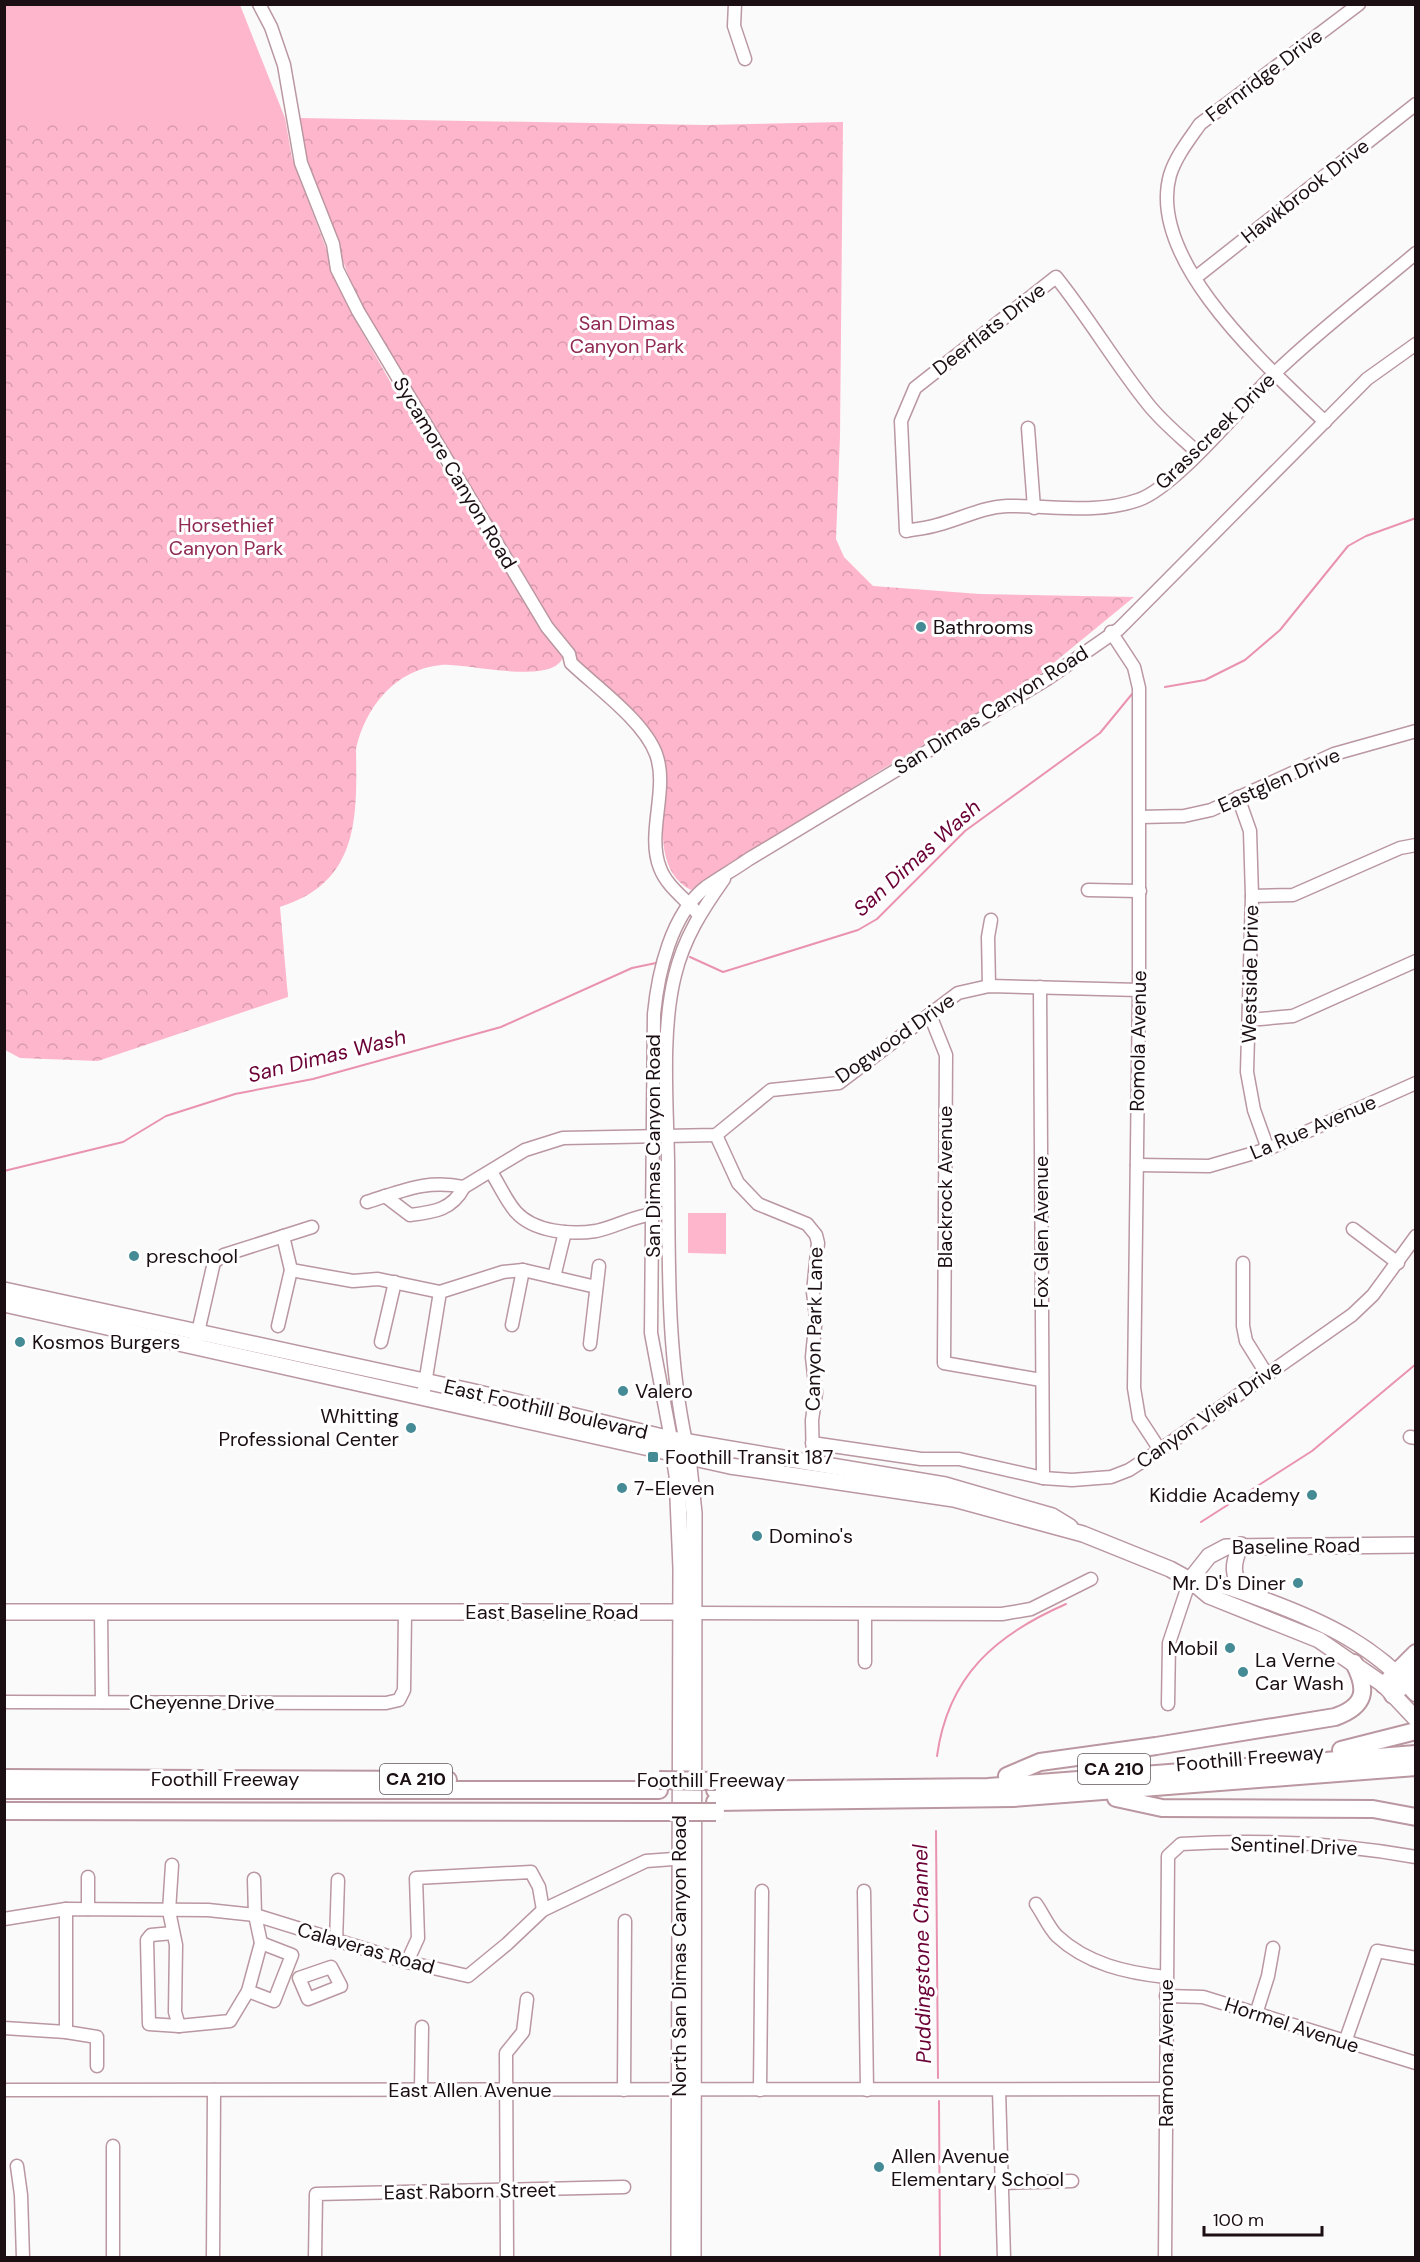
<svg xmlns="http://www.w3.org/2000/svg" width="1420" height="2262" viewBox="0 0 1420 2262" font-family="'DM Sans',sans-serif">
<style>
.grass{fill:#feb6cc}
.park{fill:url(#park-crowns)}
.lines{fill:none;stroke-linecap:round;stroke-linejoin:round}
.stream{stroke:#ea93af;stroke-width:2}
.minor-casing{stroke:#ba97a1;stroke-width:15}
.major-casing{stroke:#ba97a1;stroke-width:18}
.highway-casing{stroke:#ba97a1;stroke-width:20}
.minor{stroke:#fff;stroke-width:12}
.major{stroke:#fff;stroke-width:15}
.highway{stroke:#fff;stroke-width:16}
.highway-bridge-casing{stroke:#ba97a1;stroke-width:20;stroke-linecap:butt}
.highway-bridge{stroke:#fff;stroke-width:16}
.poi-dot{fill:#458b96;stroke:#fff;stroke-width:2}
.labels{text-anchor:middle;dominant-baseline:central;stroke-width:6;stroke-linejoin:round;paint-order:stroke}
.shield{fill:#fff;stroke:#5f575a;stroke-width:1.5}
.shield-label{font-size:18px;font-weight:bold;fill:#1b0f13}
.street-label{font-size:20px;fill:#1b0f13;stroke:#fff}
.park-label{font-size:20px;fill:#902a54;stroke:#fff}
.poi-label{font-size:20px;fill:#1b0f13;stroke:#fff;text-anchor:start}
.water-label{font-size:21px;font-style:italic;fill:#6a0036;stroke:#fff}
</style>
<defs>
<pattern id="park-crowns" width="20" height="18" patternUnits="userSpaceOnUse" patternTransform="scale(1.5)"><rect width="20" height="18" fill="#feb6cc"/><path d="M2 6a3 3 0 1 1 6 0M12 15a3 3 0 1 1 6 0" fill="none" stroke="#d99bae"/></pattern>
</defs>
<rect width="100%" height="100%" fill="#fafafa"/>
<g class="grass">
<polygon points="4,5 240,5 285,118 5,118"/>
<polygon points="688,1213 726,1213 726,1254 688,1253"/>
</g>
<g class="park">
<path d="M5,118H285L292,158L349,309L396,392L543,632L563,657C553,686 467,663 441,665C396,669 365,707 356,749C357,819 359,882 280,907L288,997L98,1061L20,1058L5,1050Z"/>
<path d="M299,118L705,125L843,122L840,437L836,539L844,557L873,586L980,594L1134,597L1034,679L881,770L691,890C642,864 675,787 658,744C647,716 600,684 577,663L574,649L552,624L361,306C345,269 332,232 319,193C311,169 300,144 299,118Z"/>
</g>
<g class="lines">
<g class="stream">
<polyline points="1165,687 1205,680 1245,660 1280,630 1348,546 1366,536 1416,518"/>
<polyline points="690,957 723,972 858,930 877,919 965,831 1100,733 1132,694"/>
<polyline points="4,1171 123,1142 166,1116 235,1094 313,1079 501,1027 632,968 656,963"/>
<polyline points="1201,1522 1312,1451 1416,1364"/>
<path d="M937,1756C948,1676 995,1635 1066,1604"/>
<polyline points="936,1831 938,2078"/>
<polyline points="939,2101 940,2258"/>
</g>
<defs>
<g id="minor">
<path d="M259,4L271,27L284,65L301,163L333,244L337,269L358,311L547,627L569,654L571,663C596,687 644,721 656,754C669,789 646,833 660,868C667,887 686,899 698,914"/>
<polyline points="735,4 734,26 745,59"/>
<polyline points="1195,278 1416,104"/>
<path d="M1325,422C1269,368 1146,261 1170,175C1176,156 1189,140 1200,124L1359,4"/>
<polyline points="1028,428 1034,508"/>
<path d="M1197,452C1181,437 1162,422 1148,404C1115,363 1089,318 1056,277L915,388L901,421L906,531C916,529 927,528 937,525C961,519 982,507 1007,506C1051,505 1095,515 1138,500C1175,488 1243,404 1274,374C1318,331 1369,293 1416,253"/>
<polyline points="1111,632 1134,667 1139,688 1139,990 1134,1388 1139,1418 1160,1450"/>
<polyline points="1238,797 1250,831 1252,896 1247,1072 1254,1110 1268,1149"/>
<polyline points="1140,817 1184,816 1211,810 1334,754 1416,731"/>
<polyline points="1088,890 1140,891"/>
<polyline points="1252,896 1293,895 1400,848 1416,845"/>
<polyline points="989,986 988,937 991,920"/>
<polyline points="1040,987 1043,1478"/>
<polyline points="930,1015 946,1055 944,1363 1041,1380"/>
<polyline points="1249,1020 1293,1016 1416,961"/>
<polyline points="716,1135 738,1183 758,1204 807,1224 816,1235 818,1243 813,1292 816,1316 812,1357 816,1393 812,1420 813,1464"/>
<polyline points="1137,1165 1209,1166 1268,1149 1416,1083"/>
<path d="M491,1172C499,1184 506,1201 516,1212C534,1232 571,1235 596,1231C616,1227 633,1216 654,1214"/>
<path d="M385,1196L410,1215C434,1212 452,1210 464,1187"/>
<path d="M367,1202C403,1191 426,1179 464,1187L525,1150L563,1138L716,1135L771,1090L839,1083L958,993L989,986L1139,990"/>
<polyline points="1353,1229 1398,1263"/>
<polyline points="1243,1263 1243,1326 1246,1341 1266,1373"/>
<polyline points="291,1270 353,1281 378,1279 440,1292 503,1272 523,1270 596,1287"/>
<polyline points="554,1277 565,1232"/>
<polyline points="512,1325 523,1270"/>
<polyline points="278,1326 291,1270 283,1236"/>
<polyline points="196,1341 214,1262 224,1255 312,1227"/>
<polyline points="381,1342 395,1282"/>
<polyline points="590,1344 599,1266"/>
<polyline points="423,1396 440,1292"/>
<polyline points="1410,1437 1416,1438"/>
<path d="M671,1439L651,1333L654,1014C658,973 671,914 706,887C720,877 735,869 749,859L1047,679L1119,629L1367,379L1416,344"/>
<path d="M686,1442C666,1349 669,1256 668,1161C667,1104 661,1030 675,975C684,938 702,910 724,879"/>
<polyline points="812,1443 921,1459 959,1459 1043,1478 1072,1480 1111,1477 1129,1470 1160,1450 1352,1315 1373,1295 1416,1236"/>
<polyline points="101,1612 102,1702"/>
<polyline points="694,1613 1002,1614 1031,1609 1091,1579"/>
<polyline points="865,1614 865,1662"/>
<polyline points="4,1702 386,1703 399,1700 404,1690 405,1613"/>
<polyline points="1168,1704 1169,1643 1190,1580"/>
<polyline points="172,1865 169,1911 176,1945 175,2012 179,2026"/>
<polyline points="864,1891 867,2090"/>
<path d="M1036,1904C1043,1914 1049,1928 1057,1936C1087,1964 1127,1973 1166,1977"/>
<polyline points="88,1909 88,1877"/>
<polyline points="4,1919 66,1909 208,1910 255,1915 407,1962 468,1976 507,1944 543,1910 646,1861 687,1858"/>
<polyline points="173,1933 151,1935 147,1940 149,2024 179,2026 230,2021 248,1991 261,1943 255,1915 254,1879"/>
<polyline points="336,1942 338,1880"/>
<polyline points="407,1962 418,1938 416,1878 531,1872 539,1887 543,1910"/>
<polygon points="331,1967 341,1986 308,1999 299,1978"/>
<polyline points="248,1991 274,2001 292,1955 261,1943"/>
<polyline points="1166,1996 1203,1997 1416,2063"/>
<polyline points="1256,2014 1268,1976 1273,1948"/>
<polyline points="4,2028 66,2032 97,2037 97,2066"/>
<polyline points="66,2032 66,1909"/>
<polyline points="1345,2042 1377,1951 1416,1958"/>
<polyline points="4,2090 1165,2089"/>
<polyline points="421,2090 422,2027"/>
<polyline points="624,2090 625,1921"/>
<polyline points="760,2090 762,1891"/>
<polyline points="999,2090 1004,2258"/>
<polyline points="113,2146 113,2258"/>
<polyline points="17,2166 21,2195 23,2258"/>
<polyline points="1001,2183 1072,2181"/>
<polyline points="213,2258 214,2090"/>
<polyline points="315,2258 316,2194 624,2187"/>
<polyline points="507,2258 506,2053 523,2032 527,1999"/>
<path d="M1165,2258L1168,1856L1181,1844C1259,1839 1338,1843 1416,1857"/>
</g>
<g id="major">
<polyline points="4,1290 470,1391 671,1439 945,1485 1052,1516 1070,1527"/>
<polyline points="4,1304 730,1466 954,1499 1083,1534 1170,1569 1190,1580 1209,1596 1319,1640 1384,1685 1416,1719"/>
<polyline points="672,1445 677,1475 681,1568 679,2258"/>
<polyline points="687,1448 694,1513 693,2258"/>
<path d="M1241,1545C1232,1564 1231,1576 1245,1592"/>
<path d="M1190,1580C1222,1583 1240,1591 1270,1602C1326,1623 1376,1647 1416,1694"/>
<polyline points="1190,1580 1209,1556 1226,1547 1416,1545"/>
<polyline points="4,1612 688,1612"/>
</g>
<g id="highway">
<polyline points="1384,1685 1416,1653"/>
<polyline points="1393,1695 1416,1672"/>
<polyline points="1341,1750 1416,1731"/>
<path d="M1007,1776L1040,1762L1156,1746L1335,1717C1366,1706 1368,1690 1354,1663"/>
<polyline points="4,1778 448,1780"/>
<polyline points="4,1790 659,1790"/>
<polyline points="715,1790 988,1787 1416,1754"/>
<polyline points="1116,1798 1162,1808 1373,1809 1416,1817"/>
<polyline points="715,1802 1013,1798 1416,1767"/>
<polyline points="4,1811 659,1812"/>
</g>
</defs>
<use href="#minor" class="minor-casing"/>
<use href="#major" class="major-casing"/>
<use href="#highway" class="highway-casing"/>
<use href="#minor" class="minor"/>
<use href="#major" class="major"/>
<use href="#highway" class="highway"/>
<defs>
<g id="highway-bridge">
<polyline points="659,1780 716,1781"/>
<polyline points="659,1812 716,1812"/>
</g>
</defs>
<use href="#highway-bridge" class="highway-bridge-casing"/>
<use href="#highway-bridge" class="highway-bridge"/>
</g>
<g class="poi-dot">
<circle cx="921" cy="627" r="6"/>
<circle cx="134" cy="1256" r="6"/>
<circle cx="20" cy="1342" r="6"/>
<circle cx="623" cy="1391" r="6"/>
<circle cx="411" cy="1428" r="6"/>
<rect x="647" y="1451" width="12" height="12" rx="3"/>
<circle cx="622" cy="1488" r="6"/>
<circle cx="1312" cy="1495" r="6"/>
<circle cx="757" cy="1536" r="6"/>
<circle cx="1298" cy="1583" r="6"/>
<circle cx="1230" cy="1648" r="6"/>
<circle cx="1243" cy="1672" r="6"/>
<circle cx="879" cy="2167" r="6"/>
</g>
<g class="labels">
<g class="shield">
<rect x="1078" y="1754" width="72" height="30" rx="4.5"/>
<rect x="380" y="1764" width="72" height="30" rx="4.5"/>
</g>
<g class="shield-label">
<text x="1114" y="1769">CA 210</text>
<text x="416" y="1779">CA 210</text>
</g>
<g class="street-label">
<text transform="translate(1264 75) rotate(-37)">Fernridge Drive</text>
<text transform="translate(1305 191) rotate(-38)">Hawkbrook Drive</text>
<text transform="translate(989 329) rotate(-38)">Deerflats Drive</text>
<text transform="translate(1215 431) rotate(-44)">Grasscreek Drive</text>
<text transform="translate(455 473) rotate(59)">Sycamore Canyon Road</text>
<text transform="translate(991 710) rotate(-32)">San Dimas Canyon Road</text>
<text transform="translate(1279 780) rotate(-24)">Eastglen Drive</text>
<text transform="translate(1250 974) rotate(-89)">Westside Drive</text>
<text transform="translate(895 1038) rotate(-35)">Dogwood Drive</text>
<text transform="translate(1138 1041) rotate(-89)">Romola Avenue</text>
<text transform="translate(1313 1127) rotate(-23)">La Rue Avenue</text>
<text transform="translate(653 1146) rotate(-90)">San Dimas Canyon Road</text>
<text transform="translate(945 1187) rotate(-90)">Blackrock Avenue</text>
<text transform="translate(1041 1232) rotate(-90)">Fox Glen Avenue</text>
<text transform="translate(814 1329) rotate(-89)">Canyon Park Lane</text>
<text transform="translate(546 1409) rotate(13)">East Foothill Boulevard</text>
<text transform="translate(1209 1414) rotate(-35)">Canyon View Drive</text>
<text transform="translate(1296 1546) rotate(-1)">Baseline Road</text>
<text x="552" y="1612">East Baseline Road</text>
<text x="202" y="1702">Cheyenne Drive</text>
<text transform="translate(1250 1758) rotate(-5)">Foothill Freeway</text>
<text x="225" y="1779">Foothill Freeway</text>
<text x="711" y="1780">Foothill Freeway</text>
<text transform="translate(1294 1846) rotate(2)">Sentinel Drive</text>
<text transform="translate(366 1948) rotate(16)">Calaveras Road</text>
<text transform="translate(679 1956) rotate(-90)">North San Dimas Canyon Road</text>
<text transform="translate(1292 2025) rotate(18)">Hormel Avenue</text>
<text transform="translate(1166 2053) rotate(-90)">Ramona Avenue</text>
<text x="470" y="2090">East Allen Avenue</text>
<text transform="translate(470 2191) rotate(-1)">East Raborn Street</text>
</g>
<g class="park-label">
<text x="627" y="323">San Dimas<tspan x="627" dy="23">Canyon Park</tspan></text>
<text x="226" y="525">Horsethief<tspan x="226" dy="23">Canyon Park</tspan></text>
</g>
<g class="poi-label">
<text x="933" y="627">Bathrooms</text>
<text x="146" y="1256">preschool</text>
<text x="32" y="1342">Kosmos Burgers</text>
<text x="635" y="1391">Valero</text>
<text x="399" y="1416" text-anchor="end">Whitting<tspan x="399" dy="23">Professional Center</tspan></text>
<text x="665" y="1457">Foothill Transit 187</text>
<text x="634" y="1488">7-Eleven</text>
<text x="1300" y="1495" text-anchor="end">Kiddie Academy</text>
<text x="769" y="1536">Domino's</text>
<text x="1286" y="1583" text-anchor="end">Mr. D's Diner</text>
<text x="1218" y="1648" text-anchor="end">Mobil</text>
<text x="1255" y="1660">La Verne<tspan x="1255" dy="23">Car Wash</tspan></text>
<text x="891" y="2156">Allen Avenue<tspan x="891" dy="23">Elementary School</tspan></text>
</g>
<g class="water-label">
<text transform="translate(917 858) rotate(-42)">San Dimas Wash</text>
<text transform="translate(327 1056) rotate(-14)">San Dimas Wash</text>
<text transform="translate(922 1954) rotate(-91)">Puddingstone Channel</text>
</g>
</g>
<rect width="1420" height="2262" fill="none" stroke="#1b0f13" stroke-width="12"/>
<path d="M1204 2226v9h118v-9" fill="none" stroke="#1b0f13" stroke-width="3"/>
<text x="1213" y="2226" font-size="18" fill="#1b0f13" stroke="#ffffff" stroke-width="4.5" paint-order="stroke">100 m</text>
</svg>
